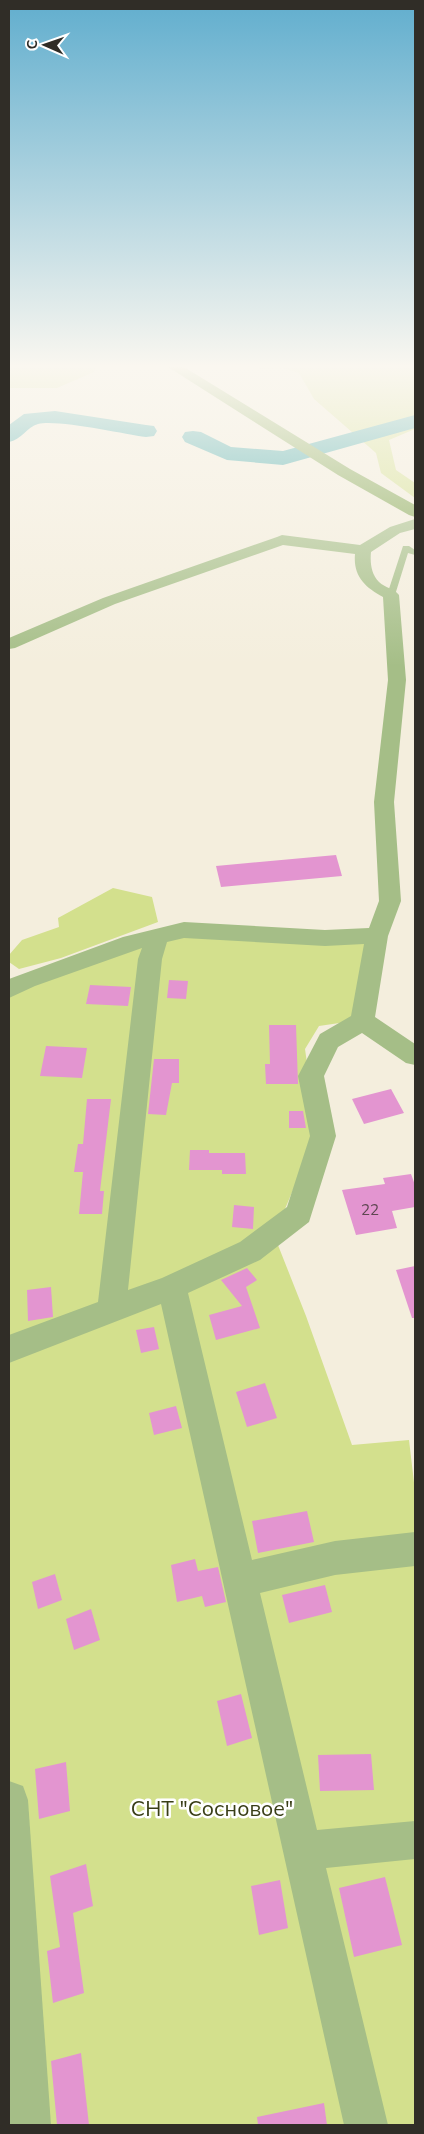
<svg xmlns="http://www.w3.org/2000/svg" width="424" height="2134" viewBox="0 0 424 2134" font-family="Mulish,sans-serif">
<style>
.green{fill:#d3e08d}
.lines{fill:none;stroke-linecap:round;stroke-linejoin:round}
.river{fill:#38a4a7;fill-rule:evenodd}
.building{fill:#e395d0}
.service{fill:#a5be87;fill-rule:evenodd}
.minor{fill:#a5be87;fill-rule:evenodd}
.secondary{fill:#81a54f;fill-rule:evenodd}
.labels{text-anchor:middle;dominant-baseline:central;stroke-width:5;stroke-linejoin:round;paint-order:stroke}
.number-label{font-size:15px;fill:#5d4751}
.near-park-label{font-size:21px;fill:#393e17;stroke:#fff}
</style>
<rect width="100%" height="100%" fill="#f4eedd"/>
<g class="green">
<polygon points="9,367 96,367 94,372 57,388 9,388"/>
<polygon points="256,367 415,367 415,429 389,440 396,470 415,483 415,498 381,473 376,453 314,399 299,373 283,368 261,369"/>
<polygon points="113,888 152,897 158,922 61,958 19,969 9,962 9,955 22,940 59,927 58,918"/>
<polygon points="152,932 366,942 353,1021 319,1026 305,1049 317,1133 274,1235 306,1316 352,1445 409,1440 415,1491 415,2125 9,2125 9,986"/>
</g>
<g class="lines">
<g class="river">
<path d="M55,411L146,425L154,426L157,431L154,436L146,437C123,434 57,419 38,424C27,427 21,440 9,442V425L24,414Z"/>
<polygon points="415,415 415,428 283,465 227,460 185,442 182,437 185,432 193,431 201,432 231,447 283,451"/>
</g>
</g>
<g class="building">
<polygon points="336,855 342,876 221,887 216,866"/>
<polygon points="169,980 188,981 186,999 167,998"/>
<polygon points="90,985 131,987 128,1006 86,1004"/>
<polygon points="269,1025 296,1025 298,1084 266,1084 265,1064 270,1064"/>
<polygon points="46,1046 87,1048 82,1078 40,1076"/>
<polygon points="154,1059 179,1059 179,1083 172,1083 166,1115 148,1114"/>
<polygon points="391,1089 404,1113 364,1124 352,1099"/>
<polygon points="87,1099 111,1099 100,1191 104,1191 102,1214 79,1214 83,1172 74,1172 78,1144 83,1144"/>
<polygon points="289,1111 303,1111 306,1128 289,1128"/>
<polygon points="190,1150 209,1150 209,1153 245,1153 246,1174 222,1174 222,1170 189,1170"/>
<polygon points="411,1174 415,1185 415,1207 392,1211 397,1228 356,1235 342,1190 385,1184 383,1178"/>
<polygon points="234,1205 254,1207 253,1229 232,1227"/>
<polygon points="415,1266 415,1318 412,1318 396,1270"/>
<polygon points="247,1268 257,1280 246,1287 260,1328 216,1340 209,1315 242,1306 221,1280"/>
<polygon points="51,1287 53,1317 28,1321 27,1290"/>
<polygon points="154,1327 159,1349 141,1353 136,1330"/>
<polygon points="265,1383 277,1418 247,1427 236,1392"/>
<polygon points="176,1406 182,1428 154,1435 149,1413"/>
<polygon points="307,1511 314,1542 258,1553 252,1521"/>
<polygon points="195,1559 198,1571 218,1567 226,1602 205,1607 202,1596 177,1602 171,1565"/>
<polygon points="55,1574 62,1600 38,1609 32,1582"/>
<polygon points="325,1585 332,1612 289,1623 282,1595"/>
<polygon points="91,1609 100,1640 74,1650 66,1619"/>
<polygon points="241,1694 252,1738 227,1746 217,1701"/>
<polygon points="371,1754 374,1790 320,1791 318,1755"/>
<polygon points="66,1762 70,1811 39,1819 35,1769"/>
<polygon points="86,1864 93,1906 73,1913 84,1993 53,2003 47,1951 60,1947 50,1876"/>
<polygon points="385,1877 402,1945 354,1957 339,1888"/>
<polygon points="280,1880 288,1928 259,1935 251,1886"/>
<polygon points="81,2053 89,2125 57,2125 51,2061"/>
<polygon points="324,2103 327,2125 258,2125 257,2117"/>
</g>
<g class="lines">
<polygon class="service" points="403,546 409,546 415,550 415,555 408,553 395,595 388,597 387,595"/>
<g class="minor">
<path d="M415,519V529L400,533L371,552C370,562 371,574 379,582C385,588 394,588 399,595L406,680L394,802L401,901L388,936L375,1017L415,1044V1065L406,1063L362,1033L338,1047L324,1076L336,1136L309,1222L260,1260L188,1293L252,1560L335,1541L415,1532V1566L335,1575L260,1593L317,1830L415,1821V1859L326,1868L388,2125H344L161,1304L9,1363V1335L98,1302L138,959L142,948L35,986L9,998V979L123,937L184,922L325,930L369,928L379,901L374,802L388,680L383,597C365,587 353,576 355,554L283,545L115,604L15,648L9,649V638L103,598L277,537L282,535L360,545L390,527ZM184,938L325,946L364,944L351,1016L320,1034L298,1076L310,1136L287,1207L240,1242L162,1278L128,1290L162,959L167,942Z"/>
<polygon points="9,1781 23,1786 28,1800 51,2125 9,2125"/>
</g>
<polygon class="secondary" points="168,367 184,367 350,469 415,505 415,517 409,515 338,475"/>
</g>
<linearGradient id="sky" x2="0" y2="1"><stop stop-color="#61aece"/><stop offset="0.55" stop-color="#faf7f0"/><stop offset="1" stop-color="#faf7f0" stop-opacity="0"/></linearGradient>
<rect width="424" height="666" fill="url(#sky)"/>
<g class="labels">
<g class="number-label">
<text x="370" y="1209">22</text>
</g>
<g class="near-park-label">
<text x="212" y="1808">СНТ "Сосновое"</text>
</g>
</g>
<rect width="424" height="2134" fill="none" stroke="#302d27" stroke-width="20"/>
<g transform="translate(45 45) rotate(272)" stroke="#ffffff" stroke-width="4" paint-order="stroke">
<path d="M0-4L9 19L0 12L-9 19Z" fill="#302d27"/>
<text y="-8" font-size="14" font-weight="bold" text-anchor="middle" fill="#302d27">С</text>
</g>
</svg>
